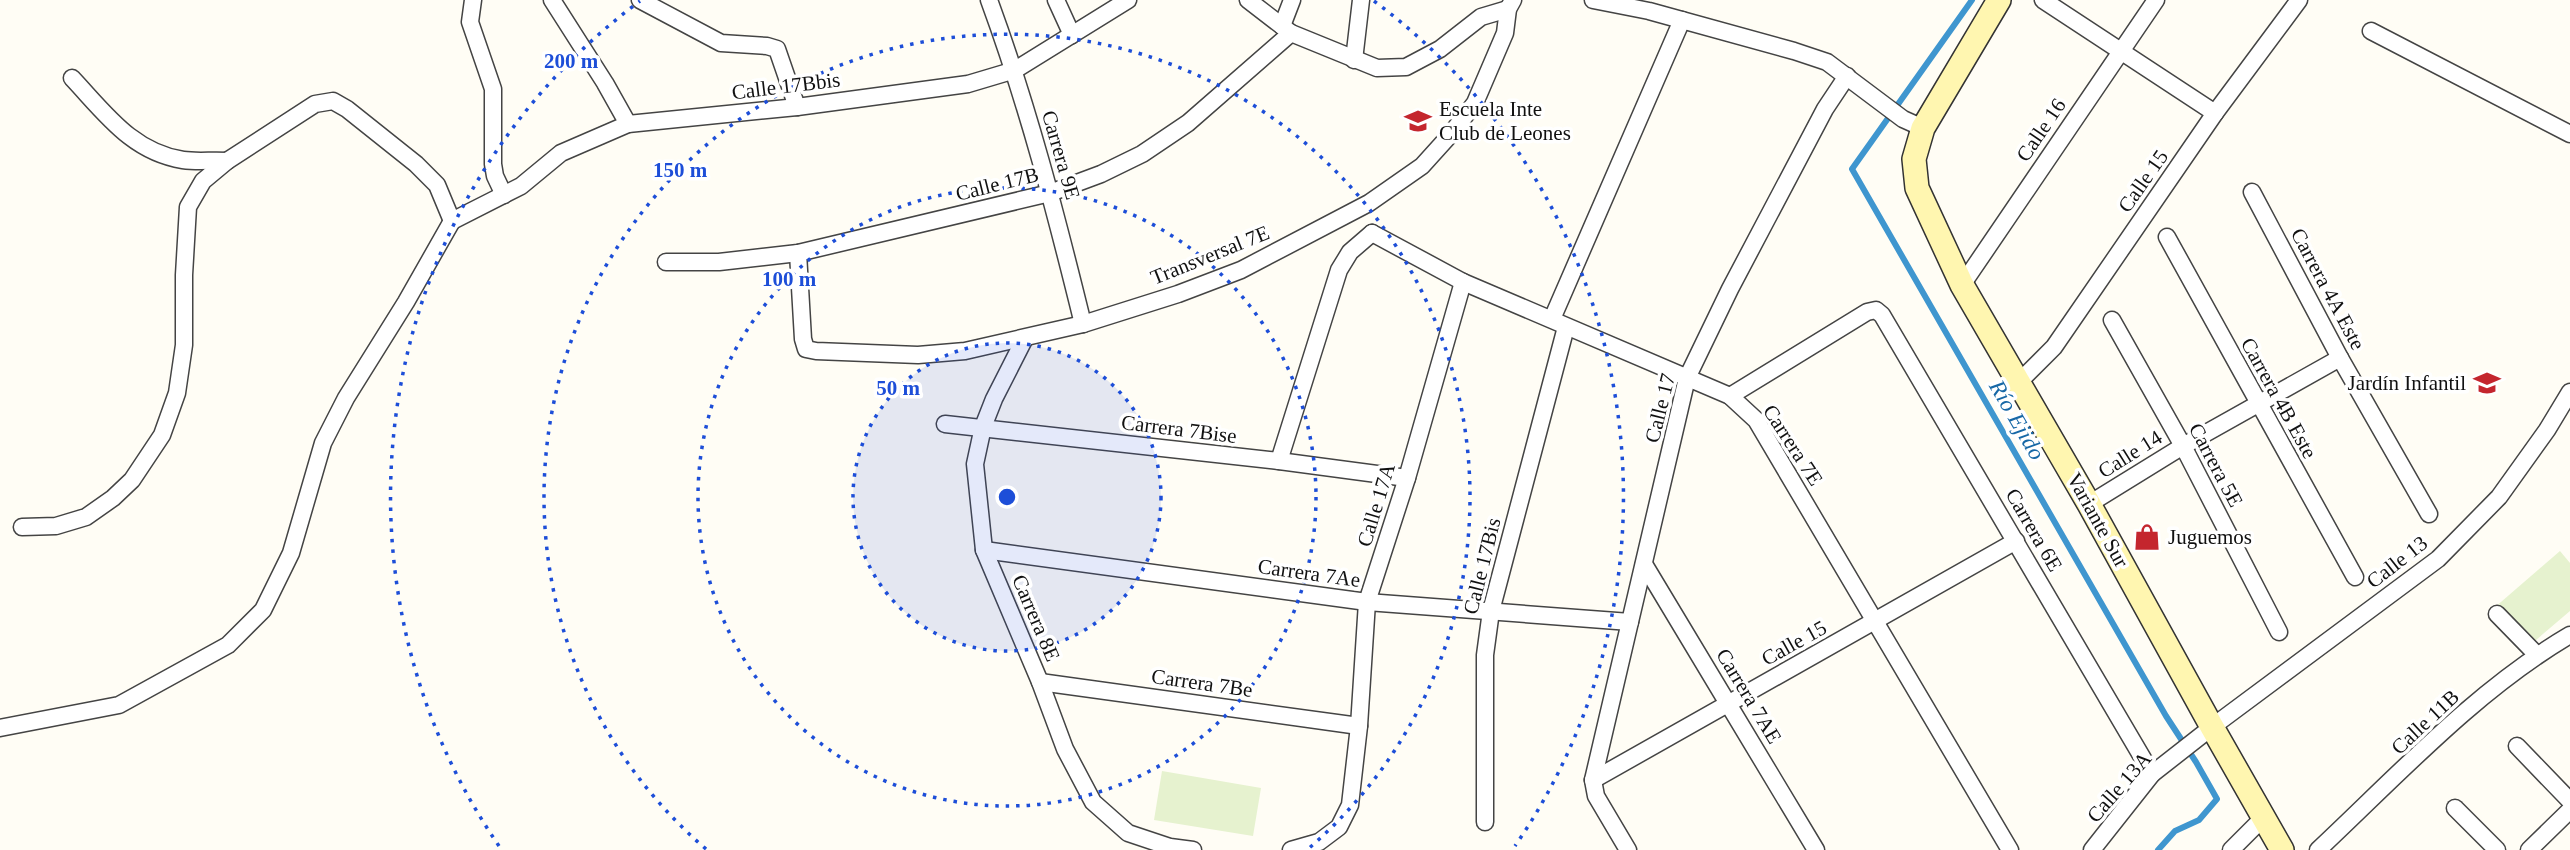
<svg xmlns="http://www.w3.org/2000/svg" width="2570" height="850" viewBox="0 0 2570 850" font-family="Georgia,serif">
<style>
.pitch{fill:#e6f2cf}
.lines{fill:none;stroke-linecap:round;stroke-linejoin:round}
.stream{stroke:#3f96cf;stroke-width:6}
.street-casing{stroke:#444;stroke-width:19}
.secondary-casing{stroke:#333;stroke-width:26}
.street{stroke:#fff;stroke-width:16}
.secondary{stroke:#fff6b0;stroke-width:23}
.ring{fill:none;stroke:#1d4ed8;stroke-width:3.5;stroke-dasharray:3.5 7}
.labels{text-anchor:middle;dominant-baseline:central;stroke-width:7;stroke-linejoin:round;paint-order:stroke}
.street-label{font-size:21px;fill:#111;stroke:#fff}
.poi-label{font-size:21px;fill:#111;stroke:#fff;text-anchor:start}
.water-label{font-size:23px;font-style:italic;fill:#1768a6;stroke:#fff}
.centre{fill:#1d4ed8;stroke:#fff;stroke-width:3.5}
.ring-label{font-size:21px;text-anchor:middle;font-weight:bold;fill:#1d4ed8;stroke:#fff;stroke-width:7;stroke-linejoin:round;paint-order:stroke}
</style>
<rect width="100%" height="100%" fill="#fffdf5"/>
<g class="pitch">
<polygon points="2560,551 2570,563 2570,611 2529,646 2494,608"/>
<polygon points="1162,771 1261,788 1253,836 1154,820"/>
</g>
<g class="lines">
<polyline class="stream" points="1972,0 1852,169 2166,716 2196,762 2217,799 2199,820 2175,831 2158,850"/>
<defs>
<g id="street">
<polyline points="473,0 470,22 493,89 493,164 495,176 504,195"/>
<polyline points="552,0 605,83 628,124"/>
<polyline points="640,0 721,43 767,46 777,49 797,107"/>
<path d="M989,0C1028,106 1056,214 1083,324"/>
<polyline points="1056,0 1072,35"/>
<polyline points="1248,0 1291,33 1377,68 1406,67 1440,49 1481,17 1508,9"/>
<polyline points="1593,0 1649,11 1794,51 1827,62 1903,119 1923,128"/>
<polyline points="2043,0 2215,113"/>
<polyline points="1282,26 1292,0"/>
<polyline points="2371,31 2570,134"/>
<polyline points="1354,60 1361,0"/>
<path d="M72,78C105,113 132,152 183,160C197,162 213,160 227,161"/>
<polyline points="2252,192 2340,358 2429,514"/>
<polyline points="452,221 521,186 561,153 628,124 797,107 968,84 1015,70 1128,0"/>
<polyline points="1372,233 1463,282 1730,396 1756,420 2010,850"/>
<polyline points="2167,237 2355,577"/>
<polyline points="798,253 803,339 806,349 816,351 918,355 965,351 1083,324 1178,294 1241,270 1369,203 1422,166 1450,135 1475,103 1505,33 1508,9 1513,0"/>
<polyline points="666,262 719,262 798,253 1050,193 1101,174 1142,154 1188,123 1291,33"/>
<polyline points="1962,285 2156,0"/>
<polyline points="1552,319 1682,20"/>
<polyline points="2112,320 2183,446 2279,632"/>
<polyline points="1025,338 994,399 983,427 975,464 984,550 1040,682 1065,749 1093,802 1128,833 1170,847 1193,850"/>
<polyline points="2018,383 2054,347 2215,113 2299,0"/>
<polyline points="1730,396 1867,312 1876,310 1882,315 2152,774"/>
<polyline points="945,424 1279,461 1407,478"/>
<polyline points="1279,461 1339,270 1350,252 1372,233"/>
<polyline points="2089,504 2183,446 2340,358"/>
<polyline points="22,527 56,526 86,517 113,498 132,480 162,435 177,393 184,345 184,275 188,207 203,181 227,161 315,104 333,101 347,109 416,164 437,185 452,221"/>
<polyline points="984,550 1367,602 1630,622"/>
<polyline points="1644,564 1816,850"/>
<polyline points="2497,614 2537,655"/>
<polyline points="1040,682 1359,726"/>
<polyline points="0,728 119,705 228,645 263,610 291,553 323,443 346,398 406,302 452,221"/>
<polyline points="2517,746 2570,801"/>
<polyline points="1593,780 2016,541"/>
<polyline points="2455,808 2497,850"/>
<polyline points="1485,822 1485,655 1491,611 1566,327"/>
<polyline points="1291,850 1319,842 1339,827 1350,805 1359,726 1367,602 1407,478 1463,282"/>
<polyline points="1628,850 1596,796 1593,780 1687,378 1730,289 1825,109 1847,76"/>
<polyline points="2092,850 2152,774 2212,727 2438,559 2499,497 2547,430 2570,392"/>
<polyline points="2231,850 2265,816"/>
<path d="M2318,850C2397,776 2476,690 2570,635"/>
<polyline points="2529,850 2570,810"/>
</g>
<polyline id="secondary" points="1999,0 1923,128 1914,159 1917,188 1962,285 2089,504 2212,727 2282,850"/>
</defs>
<use href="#street" class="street-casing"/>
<use href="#secondary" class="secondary-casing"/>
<use href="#street" class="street"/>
<use href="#secondary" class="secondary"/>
</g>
<circle cx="1007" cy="497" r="154" fill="#1d4ed8" fill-opacity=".12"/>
<g class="ring">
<circle cx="1007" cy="497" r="154"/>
<circle cx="1007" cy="497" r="309"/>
<path d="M706 849A463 463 0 1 1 1308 849"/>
<path d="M499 846A617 617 0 0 1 640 1M1374 1A617 617 0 0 1 1515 846"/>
</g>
<defs>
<symbol id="school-bare" viewBox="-9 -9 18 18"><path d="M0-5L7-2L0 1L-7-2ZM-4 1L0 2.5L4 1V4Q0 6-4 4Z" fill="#c4262e" stroke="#fff" stroke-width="2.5" paint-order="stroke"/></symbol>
<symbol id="shop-bare" viewBox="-9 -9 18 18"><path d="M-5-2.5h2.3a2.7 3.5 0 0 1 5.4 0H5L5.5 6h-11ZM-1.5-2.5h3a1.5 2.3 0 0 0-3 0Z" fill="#c4262e" stroke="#fff" stroke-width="2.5" paint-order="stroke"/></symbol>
</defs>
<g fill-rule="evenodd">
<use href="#school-bare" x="1399" y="102" width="38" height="38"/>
<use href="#school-bare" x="2468" y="364" width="38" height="38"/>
<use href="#shop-bare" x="2128" y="518" width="38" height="38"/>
</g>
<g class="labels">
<g class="street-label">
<text transform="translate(786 86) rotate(-7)">Calle 17Bbis</text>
<text transform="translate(2041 130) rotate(-56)">Calle 16</text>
<text transform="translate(1061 155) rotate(74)">Carrera 9E</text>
<text transform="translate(2143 181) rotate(-55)">Calle 15</text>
<text transform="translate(997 184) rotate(-14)">Calle 17B</text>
<text transform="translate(1210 255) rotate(-22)">Transversal 7E</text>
<text transform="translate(2328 289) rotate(62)">Carrera 4A Este</text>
<text transform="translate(2279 398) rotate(61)">Carrera 4B Este</text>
<text transform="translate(1660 408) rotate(-76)">Calle 17</text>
<text transform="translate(1179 429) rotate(7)">Carrera 7Bise</text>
<text transform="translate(1793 445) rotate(57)">Carrera 7E</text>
<text transform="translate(2130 454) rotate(-32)">Calle 14</text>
<text transform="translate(2216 465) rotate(62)">Carrera 5E</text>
<text transform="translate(1376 505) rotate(-73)">Calle 17A</text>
<text transform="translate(2098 520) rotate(61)">Variante Sur</text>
<text transform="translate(2034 530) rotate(60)">Carrera 6E</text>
<text transform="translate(2397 562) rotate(-38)">Calle 13</text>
<text transform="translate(1482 566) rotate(-76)">Calle 17Bis</text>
<text transform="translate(1309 573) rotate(8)">Carrera 7Ae</text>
<text transform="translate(1036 618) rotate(67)">Carrera 8E</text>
<text transform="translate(1794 643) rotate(-29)">Calle 15</text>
<text transform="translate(1202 683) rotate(8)">Carrera 7Be</text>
<text transform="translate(1749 696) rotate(59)">Carrera 7AE</text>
<text transform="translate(2425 722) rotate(-43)">Calle 11B</text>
<text transform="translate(2119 787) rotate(-49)">Calle 13A</text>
</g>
<g class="poi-label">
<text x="1439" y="109">Escuela Inte<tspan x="1439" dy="24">Club de Leones</tspan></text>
<text x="2466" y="383" text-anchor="end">Jardín Infantil</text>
<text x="2168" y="537">Juguemos</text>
</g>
<g class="water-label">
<text transform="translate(2017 420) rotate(60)">Río Ejido</text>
</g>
</g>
<circle cx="1007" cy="497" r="10" class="centre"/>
<g class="ring-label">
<text x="571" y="68">200 m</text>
<text x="680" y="177">150 m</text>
<text x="789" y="286">100 m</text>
<text x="898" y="395">50 m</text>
</g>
</svg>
